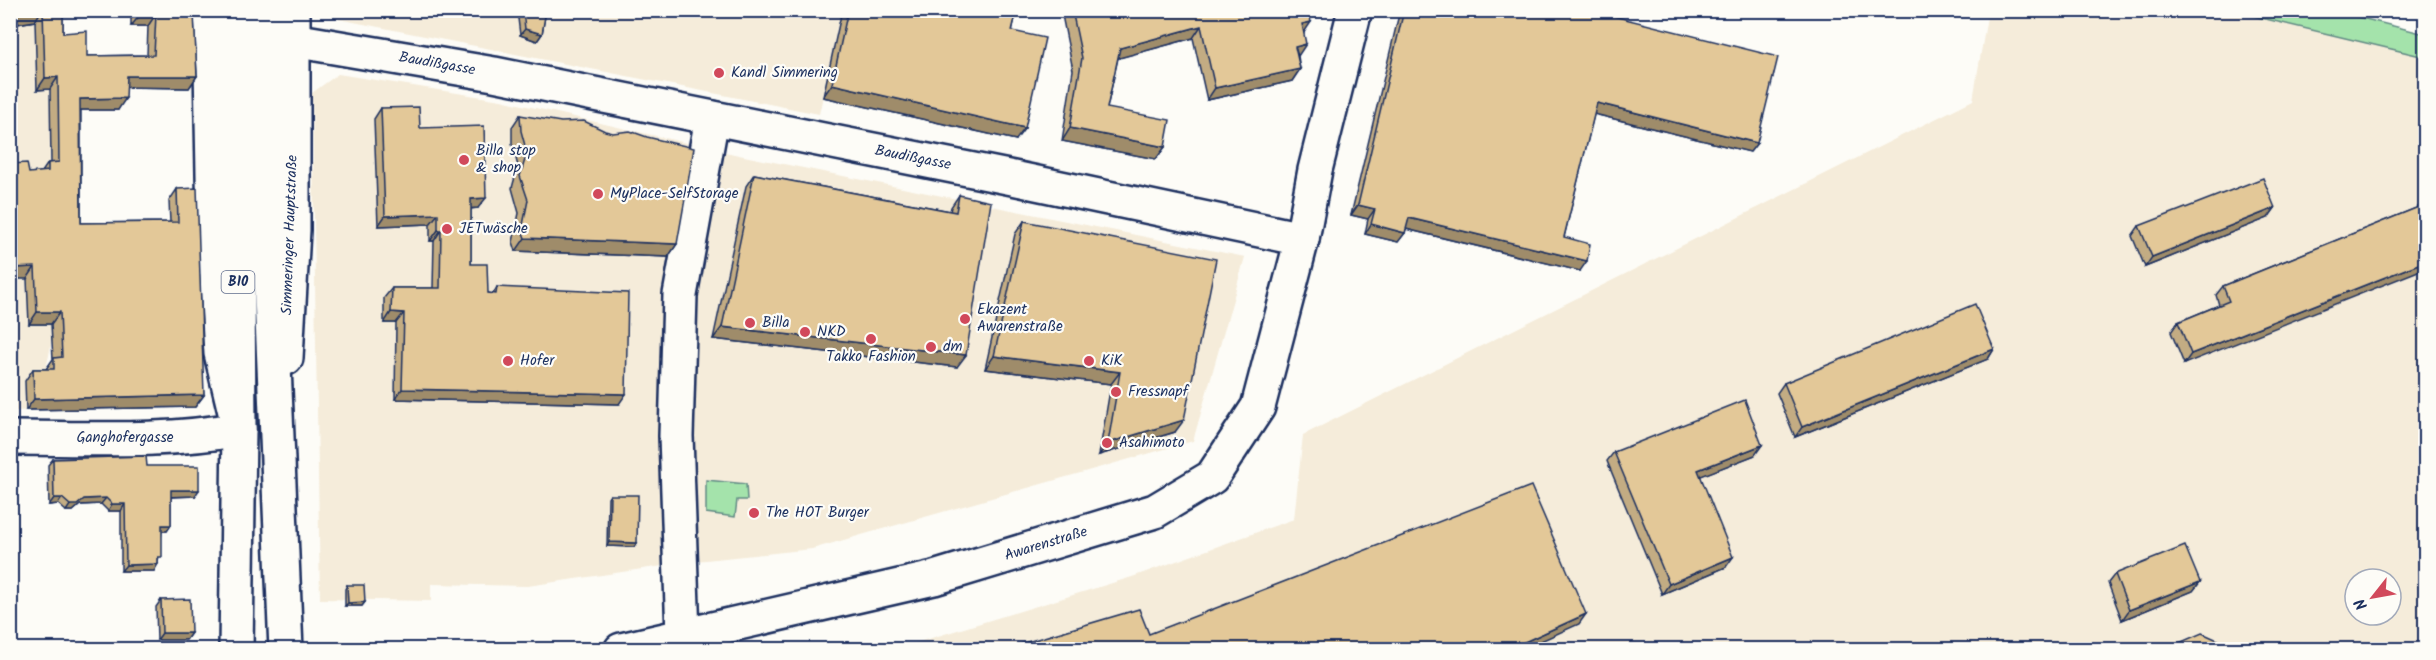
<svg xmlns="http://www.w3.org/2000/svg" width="2436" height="660" viewBox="0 0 2436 660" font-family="Kalam,sans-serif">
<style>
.built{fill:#f5ecda;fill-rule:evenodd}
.green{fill:#a4e3ab;stroke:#608984;stroke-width:1.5}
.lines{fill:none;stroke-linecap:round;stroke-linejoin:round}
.minor-casing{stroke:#1b2f5e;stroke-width:38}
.major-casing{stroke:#1b2f5e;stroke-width:38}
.minor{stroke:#fdfcf7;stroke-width:33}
.major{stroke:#fdfcf7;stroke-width:33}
.wall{fill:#c3ac83;stroke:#1b2f5e;stroke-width:1.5}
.shaded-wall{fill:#9f8c6a;stroke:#1b2f5e;stroke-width:1.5}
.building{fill:#e3c898;stroke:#1b2f5e;stroke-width:1.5}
.poi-dot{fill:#d1495b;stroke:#fdfcf7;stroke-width:2}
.labels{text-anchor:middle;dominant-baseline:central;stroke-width:4.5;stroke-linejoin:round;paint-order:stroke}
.shield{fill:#fdfcf7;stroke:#5f6c8c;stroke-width:1.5}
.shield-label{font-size:14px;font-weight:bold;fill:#1b2f5e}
.street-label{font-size:15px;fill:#1b2f5e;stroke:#fdfcf7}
.poi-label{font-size:15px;fill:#1b2f5e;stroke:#fdfcf7;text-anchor:start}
</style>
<rect width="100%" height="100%" fill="#fdfcf7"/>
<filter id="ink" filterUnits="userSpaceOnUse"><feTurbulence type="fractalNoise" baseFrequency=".0167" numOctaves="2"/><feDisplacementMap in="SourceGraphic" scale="12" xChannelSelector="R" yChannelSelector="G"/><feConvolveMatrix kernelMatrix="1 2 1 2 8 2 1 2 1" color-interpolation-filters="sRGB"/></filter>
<g filter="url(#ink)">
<g class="built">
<polygon points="10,11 55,11 38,90 50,89 51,256 122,339 52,341 46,369 47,410 11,411"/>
<polygon points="324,11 842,11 819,114 338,19"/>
<path d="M1988,11H2232L2425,57V649L892,650L1132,577L1294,519L1303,435L1973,100ZM2355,579H2391V615H2355Z"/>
<polygon points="338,74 501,100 734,154 1245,257 1193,441 812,549 696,561 528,586 431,584 431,601 320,599 312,93"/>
</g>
<g class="green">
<polygon points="2232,11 2334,11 2425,34 2425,57"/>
<polygon points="706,480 746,484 747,500 737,500 735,517 706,513"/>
</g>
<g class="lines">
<defs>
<g id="minor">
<polyline points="293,40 494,74 1013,178 1302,239"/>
<polyline points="286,358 293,230 293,10"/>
<path d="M10,438C87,438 164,443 239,429L221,353L214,228L210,10"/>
<polyline points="683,635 676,436 680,295 712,118"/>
<polyline points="621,650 934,578 1155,511 1212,477 1258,407 1302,239 1315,170 1355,10"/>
</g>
<g id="major">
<polyline points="265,10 266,176 286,650"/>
<polyline points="236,650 239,429 236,10"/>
</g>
</defs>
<use href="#minor" class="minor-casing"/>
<use href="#major" class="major-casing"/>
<use href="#minor" class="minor"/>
<use href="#major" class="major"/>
</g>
<g class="wall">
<polygon points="10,10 63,10 63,33 87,56 147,55 148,26 131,26 131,10 198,10 194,18 197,76 189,88 127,87 118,110 81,110 81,223 170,222 169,201 177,189 204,395 195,407 26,410 25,381 33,369 46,369 53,359 51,324 29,324 27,279 29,173 42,172 48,163 51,163 50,89 37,90 35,21 10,25"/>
<polygon points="517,10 546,10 542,34 537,41 520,35"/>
<polygon points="842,10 1017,10 1012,31 1016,140 823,97"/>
<polygon points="1061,10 1310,10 1309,12 1298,56 1300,69 1292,81 1207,100 1193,38 1118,58 1107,108 1165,147 1156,159 1062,141 1073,70"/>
<polygon points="1400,10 1602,10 1601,13 1757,143 1750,152 1594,114 1564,237 1580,271 1406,229 1405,233 1398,242 1365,234 1368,219 1351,215"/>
<polygon points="381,108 420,128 478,208 471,209 471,264 488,293 493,294 497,287 619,404 395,399 396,323 384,323 384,298 392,288 433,288 434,241 430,241 430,224 378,226 374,119"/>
<polygon points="520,115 677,244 668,257 516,251 513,242 519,213 512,188 518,166 512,144 512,127"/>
<polygon points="754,174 950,211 951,207 959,195 957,367 713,339 746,186"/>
<polygon points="2426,204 2184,364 2171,332 2178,322 2219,305 2216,295 2223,286"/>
<polygon points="2275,208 2268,218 2145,267 2132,236 2139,226"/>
<polygon points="1024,221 1175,432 1099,455 1111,384 985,369 1015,234"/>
<polygon points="1994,349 1988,359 1795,437 1777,393 1784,383"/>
<polygon points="1614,452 1755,455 1700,476 1726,567 1662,594 1607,461"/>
<polygon points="53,459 147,466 195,496 171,497 171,525 167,531 162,531 158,563 154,571 121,571 121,511 108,511 101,504 80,505 73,511 66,511 58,504 49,505 48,465"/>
<polygon points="610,495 637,543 634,547 607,546 608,498"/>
<polygon points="2115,574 2200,582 2193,591 2122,620 2108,583"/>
<polygon points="347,585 365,602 362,606 345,606 345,589"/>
<polygon points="161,600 191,633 186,640 157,640 156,607"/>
</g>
<g class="shaded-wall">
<polygon points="37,10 42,10 35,21 10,25 10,15"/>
<polygon points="156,14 148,26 131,26 140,15"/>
<polygon points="1311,22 1303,34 1302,24"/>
<polygon points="1201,26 1193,38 1112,60 1120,48"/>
<polygon points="525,29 542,34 537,41 520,35"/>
<polygon points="1306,44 1298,56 1295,47"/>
<polygon points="1300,69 1292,81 1207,100 1215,88"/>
<polygon points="127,76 197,76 189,88 119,87"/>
<polygon points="58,77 50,89 37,90 45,78"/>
<polygon points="832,84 1025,128 1016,140 823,97"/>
<polygon points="126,98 118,110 72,110 80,99"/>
<polygon points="1597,103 1757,143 1750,152 1590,113"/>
<polygon points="1070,128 1165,147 1156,159 1062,141"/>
<polygon points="486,198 478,208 464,209 471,199"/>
<polygon points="1358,205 1375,209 1368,219 1351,215"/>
<polygon points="2275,208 2268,218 2145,267 2152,257"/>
<polygon points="438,214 430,224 378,226 385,216"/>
<polygon points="1409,218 1587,261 1580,271 1402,228"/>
<polygon points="1371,224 1405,233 1398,242 1365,234"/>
<polygon points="438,230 441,230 434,241 430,241"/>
<polygon points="525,238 677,244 668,257 516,251"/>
<polygon points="2426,261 2426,268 2184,364 2191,354"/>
<polygon points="35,267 27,279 10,279 10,268"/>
<polygon points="37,312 60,312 51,324 29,324"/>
<polygon points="391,312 404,313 396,323 384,323"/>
<polygon points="722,327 966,355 957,367 713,339"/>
<polygon points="1994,349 1988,359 1795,437 1802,427"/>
<polygon points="994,356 1120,372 1111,384 985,369"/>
<polygon points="402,389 626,394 619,404 395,399"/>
<polygon points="204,395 195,407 26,410 34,399"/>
<polygon points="1184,420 1175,432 1099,455 1108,443"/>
<polygon points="1762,445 1755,455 1691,480 1698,470"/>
<polygon points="171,490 199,490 195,496 166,497"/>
<polygon points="54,498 62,498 58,504 49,505"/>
<polygon points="106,498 101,504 80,505 73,511 66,511 70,505 84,499"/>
<polygon points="112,504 125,504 121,511 108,511"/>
<polygon points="162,525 171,525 167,531 158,531"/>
<polygon points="609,542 637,543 634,547 607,546"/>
<polygon points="1733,557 1726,567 1662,594 1669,584"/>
<polygon points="158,564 154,571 121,571 126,565"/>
<polygon points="2200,582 2193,591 2122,620 2129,610"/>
<polygon points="365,602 362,606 345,606 348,603"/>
<polygon points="1586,614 1579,624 1521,650 1507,650"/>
<polygon points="162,633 191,633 186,640 157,640"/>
</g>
<g class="building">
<polygon points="10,10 37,10 10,15"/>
<polygon points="43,10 63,10 63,33 87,31 87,56 154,55 156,14 140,15 139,10 198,10 198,13 194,13 197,76 127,76 126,98 80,99 81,223 178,222 177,189 197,188 204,395 34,399 33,369 54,369 54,358 62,357 60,312 37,312 35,267 10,268 10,164 27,163 29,173 48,171 48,163 59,162 58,77 45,78"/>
<polygon points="523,10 546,10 542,34 525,29"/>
<polygon points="848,10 1017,10 1012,31 1045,38 1025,128 832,84"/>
<polygon points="1072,10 1308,10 1311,22 1302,24 1306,44 1295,47 1300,69 1215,88 1201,26 1120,48 1107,108 1170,120 1165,147 1070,128 1082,58"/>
<polygon points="1404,10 1602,10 1601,13 1778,57 1757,143 1597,103 1564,237 1590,244 1587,261 1409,218 1405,233 1371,224 1375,209 1358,205"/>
<polygon points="10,57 14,81 10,81"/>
<polygon points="419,107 420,128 484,126 486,198 471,199 471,264 487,264 488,293 496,294 497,287 628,293 626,394 402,389 404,313 391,312 392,288 440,288 441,230 438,230 438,214 385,216 381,108"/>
<polygon points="520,115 561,122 584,121 605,131 613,133 630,131 647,137 694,148 677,244 525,238 522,230 528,200 520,176 527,153 521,131"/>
<polygon points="754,174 956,212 959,195 991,202 966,355 722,327"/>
<polygon points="2263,178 2275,208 2152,257 2139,226"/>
<polygon points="2426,204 2426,261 2191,354 2178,322 2229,301 2223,286"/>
<polygon points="1024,221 1216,259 1184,420 1108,443 1120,372 994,356"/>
<polygon points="1975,304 1994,349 1802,427 1784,383"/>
<polygon points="1745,400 1762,445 1698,470 1733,557 1669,584 1614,452"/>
<polygon points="146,456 147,466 199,466 199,490 171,490 171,525 162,525 162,557 158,557 158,564 126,565 125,504 112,504 106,498 84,499 77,505 70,505 62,498 54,498 53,459"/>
<polygon points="1531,486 1586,614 1507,650 1000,650 1139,609 1149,634"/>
<polygon points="610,495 638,495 637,543 609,542"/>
<polygon points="2185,546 2200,582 2129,610 2115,574"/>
<polygon points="347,585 364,585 365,602 348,603"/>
<polygon points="190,599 191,633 162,633 161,600"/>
<polygon points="2202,633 2240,650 2163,650"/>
</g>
</g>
<g class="poi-dot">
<circle cx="719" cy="73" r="6"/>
<circle cx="464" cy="160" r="6"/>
<circle cx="598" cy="194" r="6"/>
<circle cx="447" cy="229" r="6"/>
<circle cx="965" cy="319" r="6"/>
<circle cx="750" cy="323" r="6"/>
<circle cx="805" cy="332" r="6"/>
<circle cx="871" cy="339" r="6"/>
<circle cx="931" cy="347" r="6"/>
<circle cx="508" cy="361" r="6"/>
<circle cx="1089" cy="361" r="6"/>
<circle cx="1116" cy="392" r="6"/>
<circle cx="1107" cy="443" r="6"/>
<circle cx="754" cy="513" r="6"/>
</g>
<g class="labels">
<rect class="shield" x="221.5" y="271" width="33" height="22" rx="4.5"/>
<g class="shield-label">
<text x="238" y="282">B10</text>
</g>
<g class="street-label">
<text transform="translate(437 64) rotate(10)">Baudißgasse</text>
<text transform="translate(913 158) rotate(11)">Baudißgasse</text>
<text transform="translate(290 235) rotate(-88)">Simmeringer Hauptstraße</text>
<text x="125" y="438">Ganghofergasse</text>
<text transform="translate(1046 544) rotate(-17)">Awarenstraße</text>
</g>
<g class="poi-label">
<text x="731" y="73">Kandl Simmering</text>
<text x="476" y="151">Billa stop<tspan x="476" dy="17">&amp; shop</tspan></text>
<text x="610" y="194">MyPlace-SelfStorage</text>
<text x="459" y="229">JETwäsche</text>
<text x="977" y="310">Ekazent<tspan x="977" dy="17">Awarenstraße</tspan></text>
<text x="762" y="323">Billa</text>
<text x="817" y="332">NKD</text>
<text x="943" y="347">dm</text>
<text x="871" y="357" text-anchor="middle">Takko Fashion</text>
<text x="520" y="361">Hofer</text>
<text x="1101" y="361">KiK</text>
<text x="1128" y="392">Fressnapf</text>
<text x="1119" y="443">Asahimoto</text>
<text x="766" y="513">The HOT Burger</text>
</g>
</g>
<rect width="2436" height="660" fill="none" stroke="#fdfcf7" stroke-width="36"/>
<rect x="18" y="18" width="2400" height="624" fill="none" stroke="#1b2f5e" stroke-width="2" filter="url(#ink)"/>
<g transform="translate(2373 597) rotate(239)"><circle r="28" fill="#fdfcf7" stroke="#a3aaba" stroke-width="1.5"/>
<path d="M0-4.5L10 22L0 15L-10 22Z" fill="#d1495b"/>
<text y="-9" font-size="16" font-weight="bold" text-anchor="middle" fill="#1b2f5e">N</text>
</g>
</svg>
